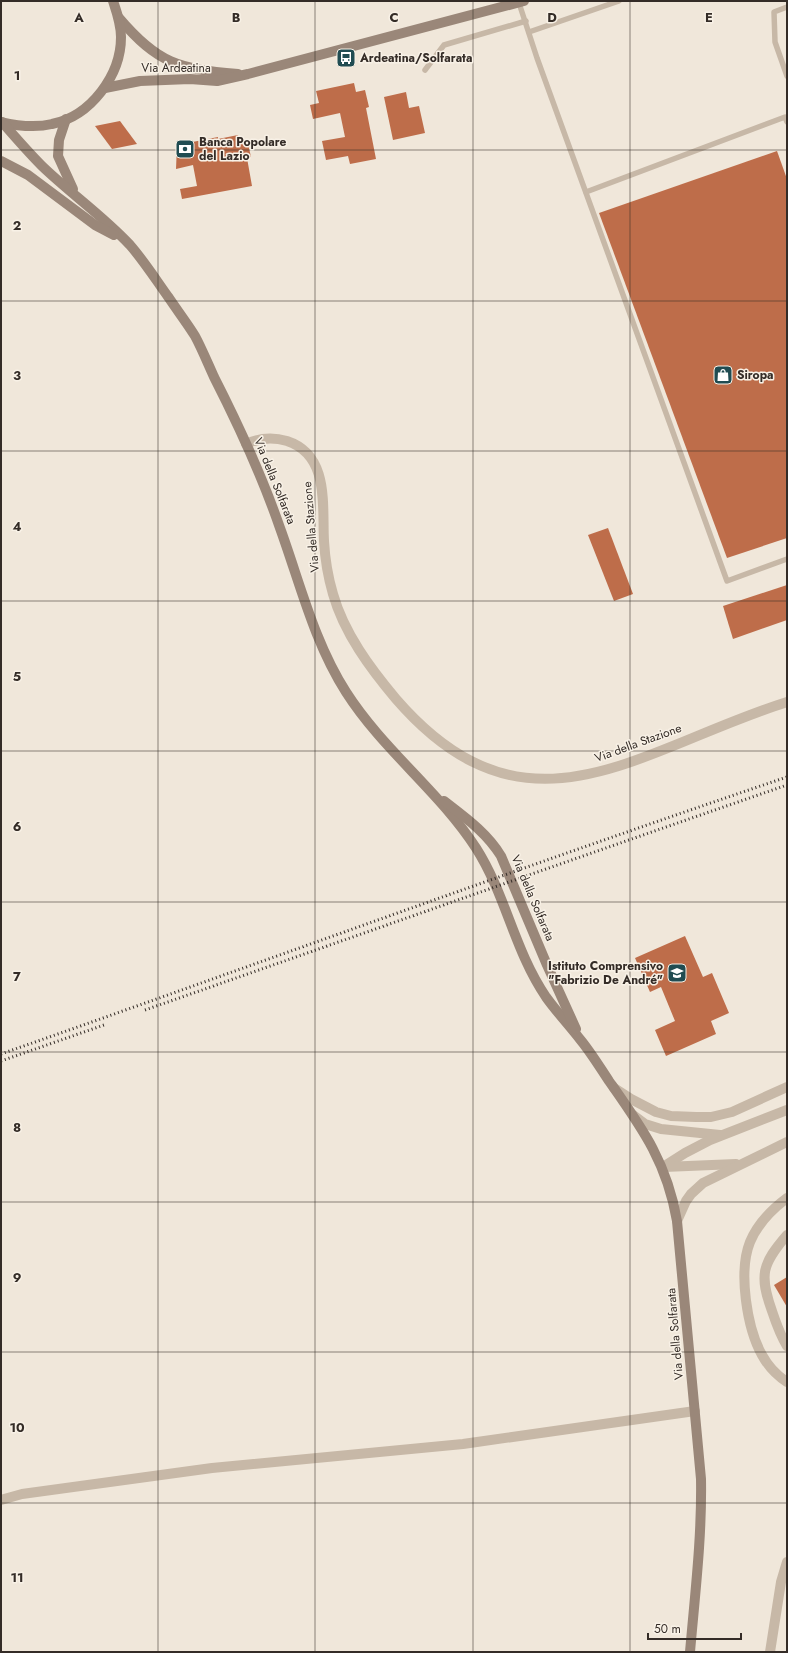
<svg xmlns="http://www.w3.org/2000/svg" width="788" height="1653" viewBox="0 0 788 1653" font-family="Jost,sans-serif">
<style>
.building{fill:#be6d4a}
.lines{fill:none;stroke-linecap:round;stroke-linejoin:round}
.service{stroke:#c7b8a7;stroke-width:5.5}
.minor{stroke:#c7b8a7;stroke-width:10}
.tertiary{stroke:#c7b8a7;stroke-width:10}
.secondary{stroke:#9a8779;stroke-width:10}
.rail{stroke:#342c27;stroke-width:3;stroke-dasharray:1 3;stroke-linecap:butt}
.grid{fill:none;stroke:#342c27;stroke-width:1;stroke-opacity:0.55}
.labels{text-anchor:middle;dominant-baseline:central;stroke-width:3;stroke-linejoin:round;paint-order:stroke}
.poi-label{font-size:12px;font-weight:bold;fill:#342c27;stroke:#f8f1e6;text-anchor:start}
.street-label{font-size:12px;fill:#342c27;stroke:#f8f1e6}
.grid-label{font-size:13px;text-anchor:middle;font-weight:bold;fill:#342c27;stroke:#f8f1e6;stroke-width:3;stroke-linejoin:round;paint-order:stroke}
</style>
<rect width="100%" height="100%" fill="#f0e7da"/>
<g class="building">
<polygon points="354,83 356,92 365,90 369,107 366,108 376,159 350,164 348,156 326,160 322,141 345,137 340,113 313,119 310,105 319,103 316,91"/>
<polygon points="406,92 409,108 419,106 425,133 393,140 384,97"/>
<polygon points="120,121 137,144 112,149 95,126"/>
<polygon points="238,135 239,140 247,139 251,157 247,158 252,186 182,199 180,189 197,186 193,165 176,169 177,145 218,137 218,139"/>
<polygon points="777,151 787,179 787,538 727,558 599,213"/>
<polygon points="608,528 633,594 614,601 588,535"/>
<polygon points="787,585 787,620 733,639 723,606"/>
<polygon points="685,936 703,977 712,973 729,1013 711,1021 716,1034 666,1056 655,1030 675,1021 661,987 650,992 635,958"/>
<polygon points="787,1277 787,1307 774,1285"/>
</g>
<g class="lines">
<g class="service">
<polyline points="519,3 537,58 727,581 787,559"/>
<polyline points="787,7 774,12 775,42 787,76"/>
<polyline points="529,32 619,1"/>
<polyline points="425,70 444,45 526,21"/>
<polyline points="586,192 785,117 787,122"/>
</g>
<g class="minor">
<path d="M246,444C259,438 273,437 287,441C330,455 322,506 324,541C325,559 328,577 333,594C344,633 370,668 396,699C527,850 638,749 787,702"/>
<polyline points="614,1088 631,1099 656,1112 671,1116 696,1117 711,1117 732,1112 787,1087"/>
<path d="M787,1198C771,1210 758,1223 750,1242C738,1272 747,1328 762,1355C768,1366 776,1375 787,1382"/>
<path d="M787,1235C762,1264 759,1275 772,1311C776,1323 780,1335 787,1346"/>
<polyline points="1,1500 22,1494 212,1468 463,1444 695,1411"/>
<polyline points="770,1652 781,1582 787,1562"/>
</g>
<g class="tertiary">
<polyline points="633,1115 645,1124 661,1129 720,1135"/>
<polyline points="663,1167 685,1153 710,1140 787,1110"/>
<polyline points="664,1167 736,1164"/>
<polyline points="677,1221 686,1201 691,1194 703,1183 787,1142"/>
</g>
<g class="secondary">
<path d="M119,18C158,64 179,69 238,74"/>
<polyline points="105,88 140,81 190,79 217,81 248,74 524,1"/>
<polyline points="66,119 59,140 58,156 73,189"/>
<path d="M1,122C18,126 35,128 52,124C91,116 121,75 121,37C121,24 117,13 113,1"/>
<path d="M2,122C15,137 28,152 42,166C70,193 103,216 130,245C144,261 156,280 169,298C177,310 187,323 195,336C202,349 208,364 214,377C239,426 262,476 280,528C300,583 314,642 346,692C383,750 440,792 476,848C506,895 514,950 546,997C556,1011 568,1024 579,1038C590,1051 599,1066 609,1081C642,1128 667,1162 677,1221L701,1479C702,1537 695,1594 690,1652"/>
<polyline points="1,161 28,175 95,225 114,235"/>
<path d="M444,801C466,818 487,833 501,856L547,965L576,1029"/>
</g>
<g class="rail">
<path d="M145,1010C359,935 573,859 787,785"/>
<path d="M1,1054C263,962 524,866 787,777"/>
<polyline points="1,1061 104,1025"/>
</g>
</g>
<path class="grid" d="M158,1V1652M315,1V1652M473,1V1652M630,1V1652M1,150H787M1,301H787M1,451H787M1,601H787M1,751H787M1,902H787M1,1052H787M1,1202H787M1,1352H787M1,1503H787"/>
<defs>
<symbol id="bus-square" viewBox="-11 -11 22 22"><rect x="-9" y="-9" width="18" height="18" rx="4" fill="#204c52" stroke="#f8f1e6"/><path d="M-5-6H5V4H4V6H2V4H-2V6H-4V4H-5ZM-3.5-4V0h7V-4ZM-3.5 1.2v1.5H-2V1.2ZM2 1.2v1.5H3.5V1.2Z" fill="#fff"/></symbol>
<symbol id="bank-square" viewBox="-11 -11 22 22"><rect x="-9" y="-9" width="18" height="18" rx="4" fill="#204c52" stroke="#f8f1e6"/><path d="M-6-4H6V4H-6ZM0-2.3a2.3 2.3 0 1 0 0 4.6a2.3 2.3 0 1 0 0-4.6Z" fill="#fff"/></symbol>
<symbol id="shop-square" viewBox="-11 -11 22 22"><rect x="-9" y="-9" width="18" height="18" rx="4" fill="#204c52" stroke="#f8f1e6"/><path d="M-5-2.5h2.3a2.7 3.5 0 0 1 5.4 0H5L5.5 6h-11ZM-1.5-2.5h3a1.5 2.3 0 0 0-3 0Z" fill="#fff"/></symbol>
<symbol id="school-square" viewBox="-11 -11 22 22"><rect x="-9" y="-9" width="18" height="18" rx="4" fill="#204c52" stroke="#f8f1e6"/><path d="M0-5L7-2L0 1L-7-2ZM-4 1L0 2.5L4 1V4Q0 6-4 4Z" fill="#fff"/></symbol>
</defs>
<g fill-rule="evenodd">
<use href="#bus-square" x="335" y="47" width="22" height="22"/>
<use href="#bank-square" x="174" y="138" width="22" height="22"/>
<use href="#shop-square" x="712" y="364" width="22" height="22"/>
<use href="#school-square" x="666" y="962" width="22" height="22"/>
</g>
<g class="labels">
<g class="poi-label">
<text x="360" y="58">Ardeatina/Solfarata</text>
<text x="199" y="142">Banca Popolare<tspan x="199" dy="14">del Lazio</tspan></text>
<text x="737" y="375">Siropa</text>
<text x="663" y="966" text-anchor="end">Istituto Comprensivo<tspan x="663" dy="14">"Fabrizio De André"</tspan></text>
</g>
<g class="street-label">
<text x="176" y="68">Via Ardeatina</text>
<text transform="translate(275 481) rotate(68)">Via della Solfarata</text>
<text transform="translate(311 527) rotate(-95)">Via della Stazione</text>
<text transform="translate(638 743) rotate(-20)">Via della Stazione</text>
<text transform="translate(533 898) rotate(67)">Via della Solfarata</text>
<text transform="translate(675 1334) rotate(-95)">Via della Solfarata</text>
</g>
</g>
<g class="grid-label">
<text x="79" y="22">A</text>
<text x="236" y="22">B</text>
<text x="394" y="22">C</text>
<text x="552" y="22">D</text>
<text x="709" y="22">E</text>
<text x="17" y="80">1</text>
<text x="17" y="230">2</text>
<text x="17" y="380">3</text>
<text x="17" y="531">4</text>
<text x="17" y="681">5</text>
<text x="17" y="831">6</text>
<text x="17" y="981">7</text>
<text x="17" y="1132">8</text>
<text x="17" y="1282">9</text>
<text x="17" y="1432">10</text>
<text x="17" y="1582">11</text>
</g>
<rect width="788" height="1653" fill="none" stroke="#342c27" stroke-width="4"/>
<path d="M648 1633v6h93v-6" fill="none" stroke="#342c27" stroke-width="2"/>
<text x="654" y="1633" font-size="12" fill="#342c27" stroke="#f8f1e6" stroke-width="3" paint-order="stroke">50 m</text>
</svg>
